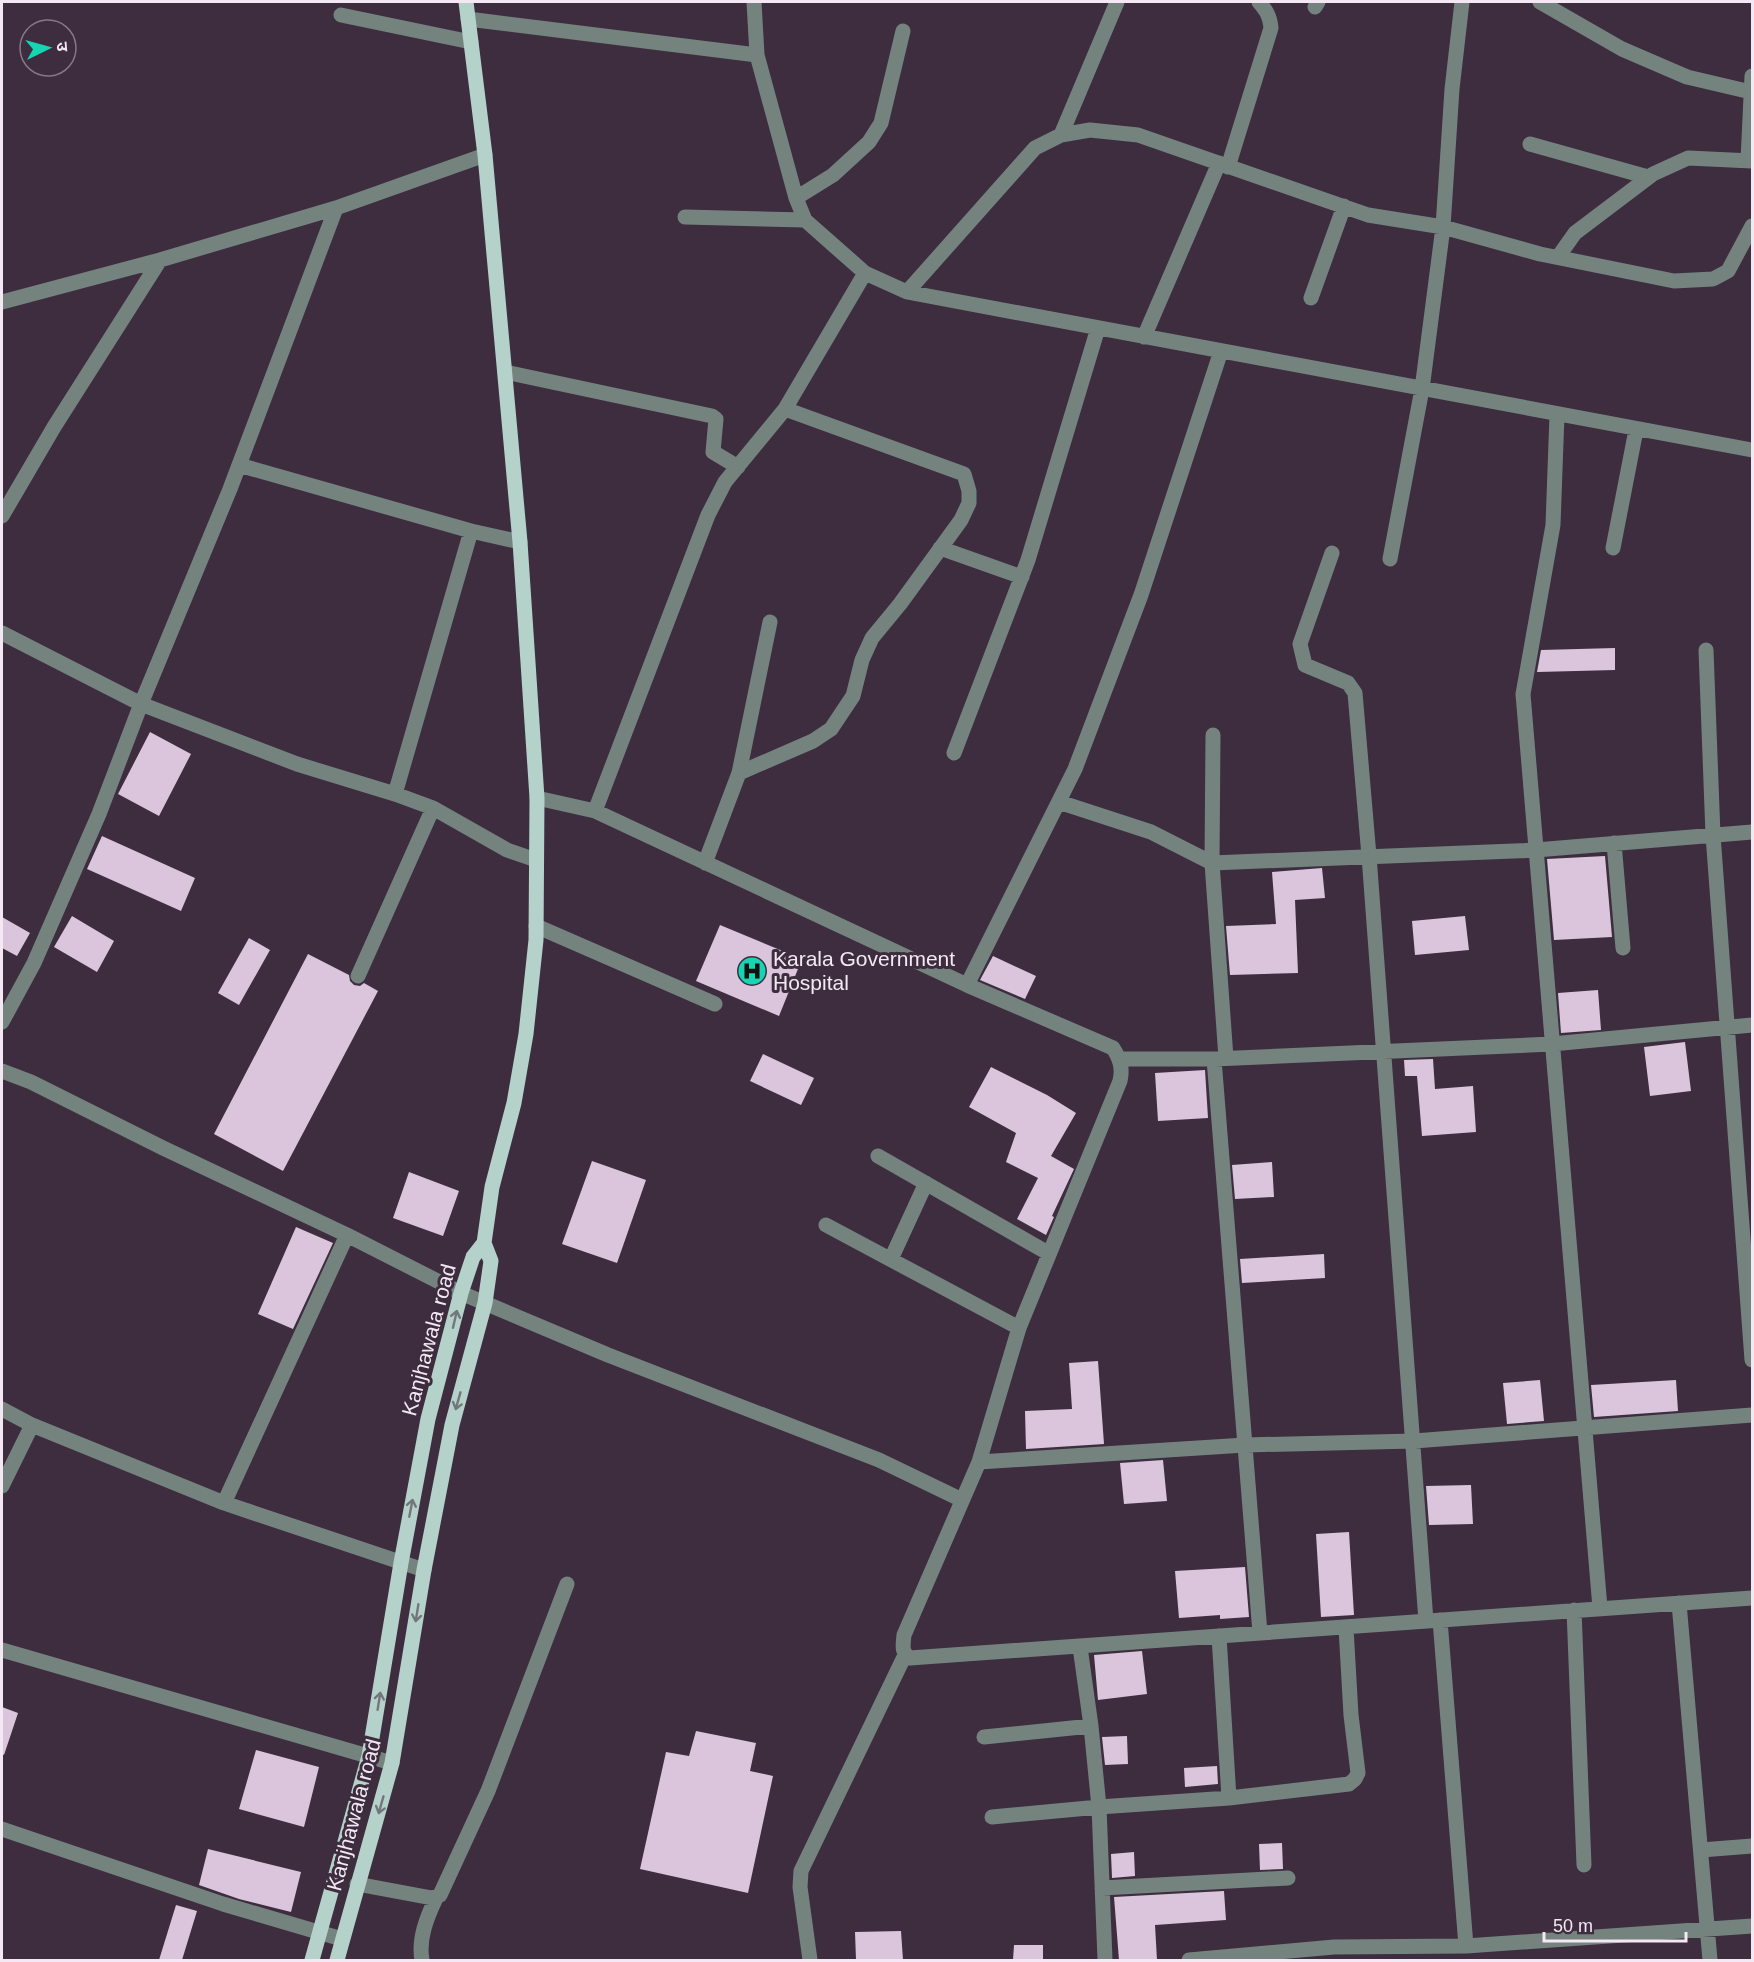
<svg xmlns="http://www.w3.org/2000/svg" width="1754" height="1962" font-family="Helvetica,'Noto Sans Devanagari',sans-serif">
<rect width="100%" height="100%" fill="#3d2d3f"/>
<path fill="#dbc5dd" d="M1615 648V670L1537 672 1541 650Z
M150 732 191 754 159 816 118 794Z
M102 836 195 878 181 911 87 869Z
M1605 856 1612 937 1554 940 1547 859Z
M1322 868 1325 898 1295 900 1298 973 1230 975 1226 926 1276 924 1272 872Z
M72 916 114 941 97 972 54 947Z
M1465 916 1469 950 1415 955 1412 921Z
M2 917 30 933 17 956 2 948Z
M720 925 802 959 779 1016 696 981Z
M249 938 270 950 239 1005 218 993Z
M308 954 349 975 350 981 354 985 360 986 364 983 378 991 283 1171 214 1134Z
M993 956 1036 976 1025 999 980 980Z
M1598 990 1601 1030 1561 1033 1558 993Z
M1685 1042 1691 1091 1650 1096 1644 1047Z
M763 1054 814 1078 801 1105 750 1081Z
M1433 1059 1435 1089 1473 1086 1476 1132 1422 1136 1417 1076H1405L1404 1060Z
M991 1067 1047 1095 1076 1113 1051 1156 1074 1169 1052 1216 1054 1217 1046 1235 1017 1219 1038 1178 1006 1162 1016 1133 969 1107Z
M1205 1070 1208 1118 1158 1121 1155 1073Z
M592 1161 646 1180 617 1263 562 1244Z
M1272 1162 1274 1197 1235 1199 1232 1165Z
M409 1172 459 1191 443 1236 393 1218Z
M296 1227 333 1243 293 1329 258 1314Z
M1324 1254 1325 1278 1242 1283 1240 1259Z
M1098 1361 1104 1444 1026 1449 1025 1411 1072 1409 1069 1363Z
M1540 1380 1544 1421 1507 1424 1503 1383Z
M1676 1380 1678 1411 1594 1417 1591 1385Z
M1163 1460 1167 1501 1124 1504 1120 1463Z
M1471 1485 1473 1524 1429 1525 1426 1486Z
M1349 1532 1354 1615 1321 1617 1316 1534Z
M1245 1567 1249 1617 1220 1619V1615L1179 1618 1175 1571Z
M1142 1651 1147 1694 1098 1700 1094 1655Z
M2 1707 18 1713 4 1755 2 1754Z
M696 1731 756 1743 750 1771 773 1776 748 1893 640 1869 666 1752 689 1756Z
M1127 1736 1128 1764 1105 1765 1102 1737Z
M256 1750 319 1767 304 1827 239 1809Z
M1217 1766 1218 1784 1185 1787 1184 1768Z
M1282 1843 1283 1869 1260 1870 1259 1844Z
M208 1849 301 1872 291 1912 239 1899 199 1885Z
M1134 1852 1135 1876 1112 1878 1111 1854Z
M1224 1891 1226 1920 1155 1925 1157 1960H1119L1114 1897Z
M176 1905 197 1911 182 1960H159Z
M901 1931 903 1960H856L855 1932Z
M1014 1945H1043V1960H1013Z"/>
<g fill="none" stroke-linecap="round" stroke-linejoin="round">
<path stroke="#75837f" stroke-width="15" d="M754 2 757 55 796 198 805 220 865 273 907 292 1752 450
M1540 2 1622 49 1687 77 1751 92
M1315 7 1318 2
M341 15 471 42
M468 19 757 55
M1061 135 1117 2
M1530 144 1648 177
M1748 160 1752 76
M1228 167 1271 28C1270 16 1266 10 1259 2
M796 198 833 175 869 142 881 123 903 31
M685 217 805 220
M1558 257 1575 233 1653 174 1688 158 1752 161
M907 292 1035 148 1061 135 1090 130 1138 135 1368 215 1443 227 1540 254 1674 281 1713 279 1728 271 1752 226
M1311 298 1344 206
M2 302 160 260 336 208 485 155
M1144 337 1219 163
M505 372 712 416 716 419 713 452 738 467
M1557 415 1553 525 1523 694 1600 1608
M239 465 471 531 520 542
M2 516 54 427 160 260
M940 548 1022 577
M1613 548 1636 430
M1332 553 1300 644 1305 665 1348 683 1355 693 1369 856 1426 1621
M1390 559 1422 389 1443 227 1452 89 1462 2
M2 633 141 704 297 764 395 794 471 531
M1706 650 1713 835 1752 1360
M1213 735 1212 863 1226 1058
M954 753 1028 560 1098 328
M739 773 813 741 831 729 853 696 862 660 872 638 900 604 961 520 969 503V491L964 474 785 409
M537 798 595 811 967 985 1113 1048C1120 1059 1123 1068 1120 1081L1019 1328 979 1462 904 1635C903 1645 901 1653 910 1658L1752 1598
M1059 802 1151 832 1212 863 1536 850 1752 832
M433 808 507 850 536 860
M595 811 708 515 725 482 785 409 865 273
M1614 843 1623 948
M705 863 739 773 770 622
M536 926 715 1004
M358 976 433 808 395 794
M967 985 1075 769 1141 595 1221 351
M2 1022 34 963 99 814 141 704 230 489 336 208
M1120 1059H1214L1552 1044 1752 1025
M1214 1059 1260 1633
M2 1071 31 1082 163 1148 347 1235 461 1293 608 1355 879 1460 962 1500
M878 1156 1048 1253
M826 1225 1019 1328
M891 1259 926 1183
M2 1409 32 1425 224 1503 424 1570
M979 1462 1245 1445 1414 1441 1752 1415
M2 1486 32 1425
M224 1503 347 1235
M1679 1603 1710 1960
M1574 1610 1584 1865
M1440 1620 1466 1946
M1219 1636 1229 1798
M1080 1647 1091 1726 1099 1807 1105 1960
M2 1650 392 1763
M984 1737 1091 1726
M992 1817 1099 1807 1229 1798 1349 1784 1355 1779 1358 1773 1351 1715 1346 1628
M2 1829 223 1904 342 1939
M1701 1850 1752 1846
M357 1884 432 1898 440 1895 488 1791 567 1584
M1102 1888 1288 1878
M422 1960C418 1939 427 1917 436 1898
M810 1960 800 1887 801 1871 905 1655
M1189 1960 1334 1947 1466 1946 1752 1926"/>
<path stroke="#b4d2c9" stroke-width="15" d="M312 1960 369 1756 401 1563 428 1419 461 1293 473 1257 484 1243
M337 1960 392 1763 424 1570 452 1425 485 1303 491 1261 484 1243 492 1187 514 1103 526 1034 536 940 537 798 520 542 485 155 466 2"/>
</g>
<defs><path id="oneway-shaft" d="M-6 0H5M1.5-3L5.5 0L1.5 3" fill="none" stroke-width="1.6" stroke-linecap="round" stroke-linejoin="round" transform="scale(1.5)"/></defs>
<g stroke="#73777d">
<use href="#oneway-shaft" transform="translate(455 1319) rotate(-77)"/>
<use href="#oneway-shaft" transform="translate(458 1401) rotate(106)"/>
<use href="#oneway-shaft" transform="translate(411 1508) rotate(-79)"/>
<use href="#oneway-shaft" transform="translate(417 1613) rotate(99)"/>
<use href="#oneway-shaft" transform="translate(379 1701) rotate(-81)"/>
<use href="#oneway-shaft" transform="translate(381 1805) rotate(106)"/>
</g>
<defs>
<g id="hospital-disc" transform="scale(1.5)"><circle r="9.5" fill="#16d5b3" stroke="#3d2d3f"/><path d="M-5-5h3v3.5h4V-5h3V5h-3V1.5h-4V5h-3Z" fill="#111"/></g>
</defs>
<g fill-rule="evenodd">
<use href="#hospital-disc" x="752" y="971"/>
</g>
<g text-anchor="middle" stroke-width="6" stroke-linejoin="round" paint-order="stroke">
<g font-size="21" fill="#f3e8f4" stroke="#3d2d3f" text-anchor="start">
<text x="773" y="966">Karala Government<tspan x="773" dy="24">Hospital</tspan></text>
</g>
<g font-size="21" fill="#f3e8f4" stroke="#3d2d3f">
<text transform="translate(429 1340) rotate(-75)" y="7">Kanjhawala road</text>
<text transform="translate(354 1815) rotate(-75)" y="7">Kanjhawala road</text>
</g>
</g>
<rect width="1754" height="1962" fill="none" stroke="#f3e8f4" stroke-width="6"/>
<g transform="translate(48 48) rotate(85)"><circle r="28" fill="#3d2d3f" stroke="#867887" stroke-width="1.5"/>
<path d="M0-4.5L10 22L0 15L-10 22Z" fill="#16d5b3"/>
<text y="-9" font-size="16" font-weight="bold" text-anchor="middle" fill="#f3e8f4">उ</text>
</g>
<path d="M1544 1932v9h142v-9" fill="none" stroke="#f3e8f4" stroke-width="3"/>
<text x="1553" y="1932" font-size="18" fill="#f3e8f4" stroke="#3d2d3f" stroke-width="4.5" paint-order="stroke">50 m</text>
</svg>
